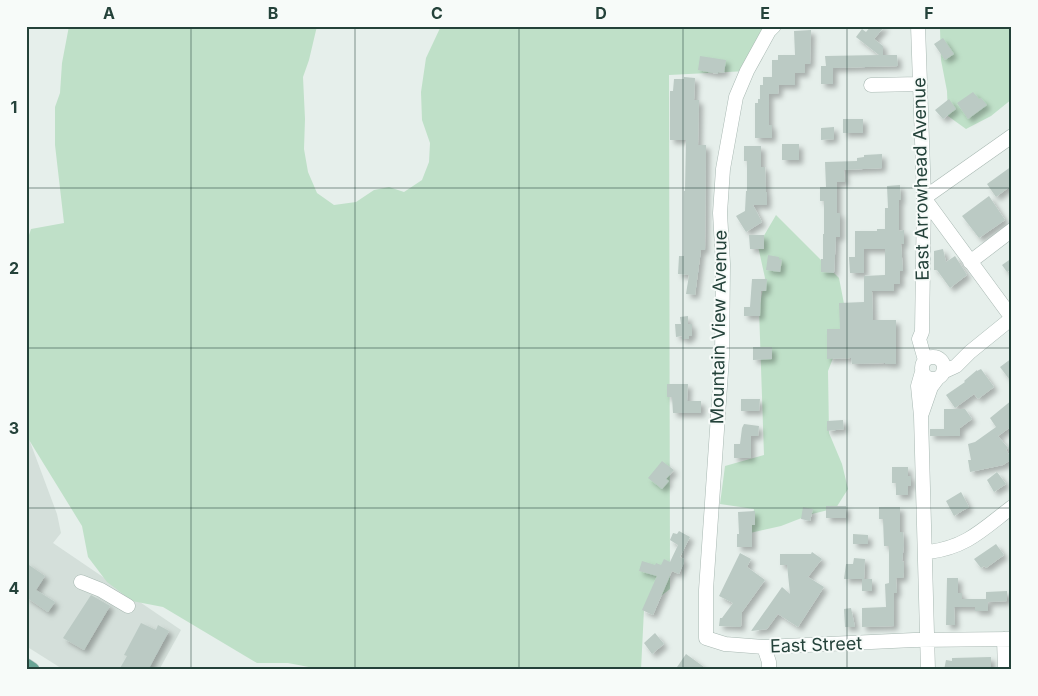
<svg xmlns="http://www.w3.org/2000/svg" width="1038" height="696" font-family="Inter,sans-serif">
<defs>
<filter id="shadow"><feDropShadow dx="4" dy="4" stdDeviation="2.5" flood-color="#0004"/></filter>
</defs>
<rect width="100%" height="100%" fill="#e6efeb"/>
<path fill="#d4dfda" d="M26 431 57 514 61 533 53 543 181 630 159 670H64L26 646Z"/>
<path fill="#bfe0c8" d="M69 26H317L309 60 303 77 305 119 304 149 308 172 317 193 334 205 356 202 374 190 389 187 404 192 422 180 429 162 430 143 422 120 421 92 426 58 441 26H782L747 71 669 75 670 589 644 609 641 670 319 669 288 663H257L163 607 132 601 107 582 88 557 82 526 26 435V244L31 229 64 223 55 145V107L60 93 62 63Z
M939 26H1012V99L991 116 966 129 948 116 947 91 941 60 940 29Z
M776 215 839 278 845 309 840 340 828 371 829 433 842 464 848 489 836 508 812 514 781 526 750 533 754 509 720 504 725 466 764 455 759 309 765 278 758 246Z"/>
<path fill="#bbcac4" filter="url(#shadow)" d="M871 26H885L874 39 883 46V55H897L898 66 833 68V84H821V66H826L825 56 879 55 856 37 862 29 866 32Z
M811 30 810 64H805V73H795V85H779L778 94H769V125H772V138H755V103H758V99H760V85H763V77H772V60H778V55H795L794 31Z
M943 38 954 54 945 60 934 44Z
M700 56 726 60 724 73 718 72V74L698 70Z
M684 77 695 78 694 100H699L698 145H706L705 250H701L695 295 686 294 689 275 678 274 679 256H684V191H685L686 140H670V91H673L674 79H684Z
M973 92 979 99 981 98 987 105 968 119 957 103Z
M949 99 956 109 943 119 935 110Z
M843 119H863V133H843Z
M834 127V139L821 140V128Z
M782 144H799V160H782Z
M744 146H761V167H765L766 192H767V205H753L762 222 746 232 736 216 745 211 746 191H747V161H744Z
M882 154V168L844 170 845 182H837V213H840V237H836L834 273 821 272V259H823V234H824V201H820V187H826L825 162 857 161V158L864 157V155Z
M1012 166V185L996 197 987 184Z
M900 185 901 200H899V231L904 230V244H901L903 271H900V284H894V291H872L873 320H896V364H885V363L852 364 851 358 827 359V329H840L839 303 864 302V276L885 275V249H864V273H850L849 257H855V231H877V229H885V208H888L887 186Z
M989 196 1005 220 979 238 962 216Z
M749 235H764V249H750Z
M943 249 946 262 955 256 967 275 950 288 937 270H934V251Z
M768 255 779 257V259L782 260 780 272 766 270Z
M1012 258V269L1007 272 1002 265Z
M752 279H767L766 291H761L760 316H744V307H750Z
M688 316V324H692V336H689V339H682V336L676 337 675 324H681L680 317Z
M753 347H772V359L753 360Z
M1012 358V383L1000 367Z
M981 369 994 387 978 399 974 394 955 408 946 395 965 382 964 381 977 370V371Z
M667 384H688L687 401H701V413H673L672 397H667Z
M741 399H760L759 411H741Z
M1012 400V426L998 436 1008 448 1006 450 1012 459 1003 465 970 472 968 460H971L968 444 975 442 996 427 990 418Z
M944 409H965L972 419 960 428V436H930V429H944Z
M843 420 844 429 827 431V421Z
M744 424 759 426 758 436H751V458H734V444H740L742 428Z
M662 461 674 470 666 479 669 481 662 489 648 478Z
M892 467H908V476H911V486H908V495H896V483H892Z
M997 472 1006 484 994 492 987 480Z
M961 492 969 507 954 516 946 501Z
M826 506H846V518H826Z
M803 507 813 509 810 521 801 519Z
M879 507H900V532H903L904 545 902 561 904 562V572L903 578H896L897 593H894V626L862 627V608L886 607 885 584 889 583V546H884L883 519H879Z
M755 511V525H752V547H737V534H739L738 512Z
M679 531 690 537 680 557 684 559V562L679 574 672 571 653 615 642 610 657 576 639 571 642 561 655 565 656 563 661 565 664 559 670 562 678 545 670 540 673 533 677 534Z
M853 534 868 535V544H853Z
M996 544 1004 555 986 568 984 566 981 568 974 559Z
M812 552 822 559 808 577 824 587 798 627 778 614 767 629 751 631 782 587 790 594 787 565H780V554H811Z
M740 553 751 559 747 567 765 580 742 612 741 627 719 626 720 618H722L733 603 719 596Z
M854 558 865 559 864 579H844L846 564H853Z
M26 563 45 576 36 590 55 602 48 612 26 597Z
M947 578H958V593H962V599H986V592L1007 591V601L988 602V611H975V607H954L955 625H946Z
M862 579H872V591H862Z
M91 595 110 606 84 650 63 638Z
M851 608 855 627H845L844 609Z
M141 623 156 630 158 625 169 631 148 670H119L127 656 124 655Z
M655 633 664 644 652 654 644 643Z
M686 654 693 659 708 670H675Z
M991 657V670H944L946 660 952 661V658Z"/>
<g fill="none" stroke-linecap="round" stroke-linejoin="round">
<g stroke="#a8b8b2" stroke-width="15">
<path id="minor" d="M774 26 769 31 747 71 736 97 723 169 720 213 723 264 722 357 706 590V638L725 644 764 647 914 640 1012 639
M918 26 924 198 922 332 919 339 925 360
M871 85 920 84
M924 198 1012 318
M924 198 1012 136
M970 262 1012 230
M922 368a11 11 0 1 1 22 0a11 11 0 1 1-22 0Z
M922 372 918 386 921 416 928 670
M943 372 956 366 970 352 1012 318
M922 413 931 387 937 379
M929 552C967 547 983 529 1012 507
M81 582 101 590 128 606
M1004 639 1005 670
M764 647 769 662V670"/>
</g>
<g stroke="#c2cac8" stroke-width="16">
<path id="major" d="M26 666 32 670"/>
</g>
<use href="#minor" stroke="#fff" stroke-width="14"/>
<use href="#major" stroke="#6aa596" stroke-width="15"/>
</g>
<path fill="none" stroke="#24423a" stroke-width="1" stroke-opacity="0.55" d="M191 26V670M355 26V670M519 26V670M683 26V670M847 26V670M26 188H1012M26 348H1012M26 508H1012"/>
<g text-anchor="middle" stroke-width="4" stroke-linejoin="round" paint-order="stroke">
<g font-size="18" fill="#24423a" stroke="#f7fbf9">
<text transform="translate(921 179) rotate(-91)" y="6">East Arrowhead Avenue</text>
<text transform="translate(719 327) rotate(-89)" y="6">Mountain View Avenue</text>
<text transform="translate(816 645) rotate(-2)" y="6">East Street</text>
</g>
</g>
<rect width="1038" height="696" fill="none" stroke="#f7fbf9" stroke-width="55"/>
<rect x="28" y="28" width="982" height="640" fill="none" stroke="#24423a" stroke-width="2"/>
<g font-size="16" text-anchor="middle" font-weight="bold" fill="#24423a">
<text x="109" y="19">A</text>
<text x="273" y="19">B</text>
<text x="437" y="19">C</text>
<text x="601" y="19">D</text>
<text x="765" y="19">E</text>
<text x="929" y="19">F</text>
<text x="14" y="113">1</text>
<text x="14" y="274">2</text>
<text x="14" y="434">3</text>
<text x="14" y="594">4</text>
</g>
</svg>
